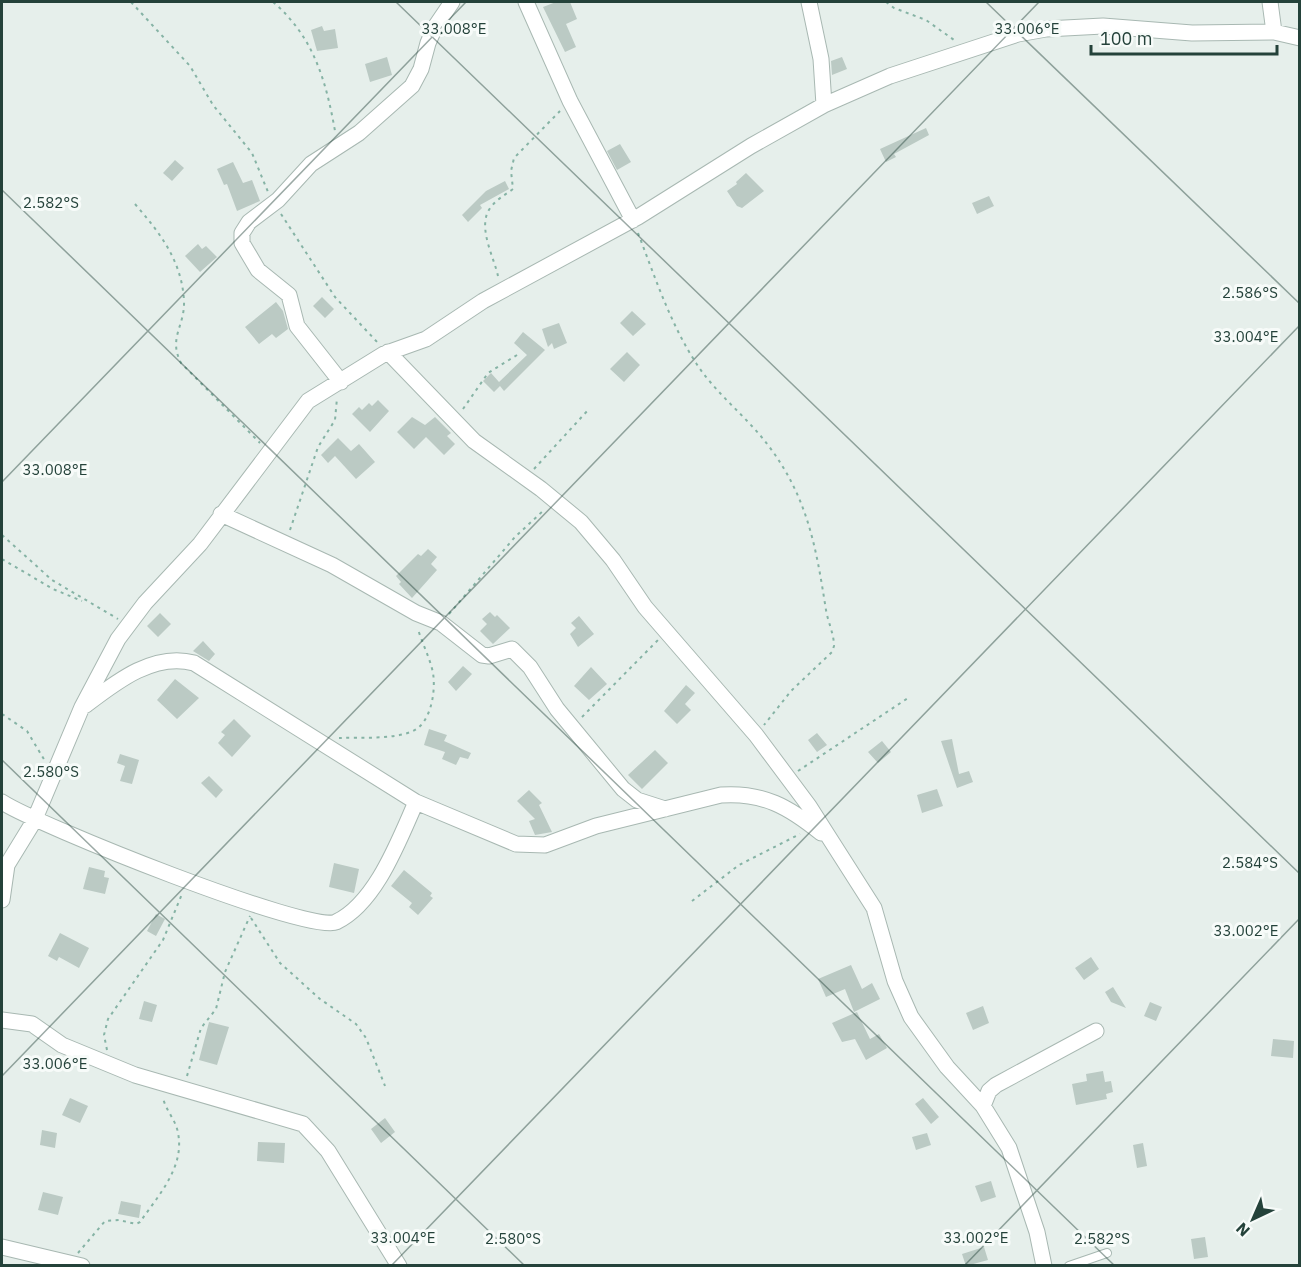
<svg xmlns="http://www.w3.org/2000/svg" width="1301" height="1267" font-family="'IBM Plex Sans',sans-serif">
<rect width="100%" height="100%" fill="#e6efeb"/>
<path fill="#bbcac4" d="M556 2H570L577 19 566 24 576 47 565 52 543 7Z
M322 26 324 31 335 29 338 48 317 51 311 30Z
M387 57 392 75 370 82 365 64Z
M842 57 847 69 832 75 831 61Z
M926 128 929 135 894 154 896 157 886 162 880 149Z
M620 144 631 162 617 170 607 151Z
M175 160 184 168 172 181 163 173Z
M233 162 243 183 252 180 260 201 237 211 227 184 224 185 217 169Z
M746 173 764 191 742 208 737 206 727 191 737 184 736 182Z
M505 181 509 189 480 205 482 208 468 222 462 215 486 191Z
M989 196 994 206 977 214 972 203Z
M198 244 202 249 206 246 217 257 200 272 185 256Z
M322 297 334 309 325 318 313 306Z
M276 302 283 311 288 329 276 338 272 334 259 344 245 327Z
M632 311 646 324 633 336 620 323Z
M559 323 567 343 554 349 552 343 548 347 542 329Z
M523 332 545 350 504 391 500 386 494 392 483 381 491 373 499 382 527 355 514 343Z
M627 352 640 365 624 382 610 369Z
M378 400 389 411 370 432 352 414 359 407 362 410 369 403 372 406Z
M412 417 425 425 435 417 451 433 447 436 455 444 444 455 426 437 414 449 397 432Z
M338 438 351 451 359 444 375 462 356 479 335 456 328 463 321 455Z
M428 549 437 557 431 564 437 570 412 598 399 584 401 582 396 576 418 554 421 556Z
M490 612 495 617 497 615 510 628 493 644 480 631 487 624 482 619Z
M160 613 171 624 158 637 147 626Z
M579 616 594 634 578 647 570 634 576 628 571 623Z
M203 641 215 654 209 661 193 651Z
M463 666 472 674 456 691 448 682Z
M591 667 607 684 589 700 574 686Z
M175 679 199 698 177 719 157 700Z
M686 685 695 693 685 704 691 710 677 724 664 711Z
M234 719 251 736 232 757 218 743 225 735 221 732Z
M429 729 447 735 444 741 471 753 468 759 460 757 456 765 442 759 445 752 424 745Z
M817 733 827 745 817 752 808 740Z
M952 739 959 774 969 771 973 782 957 788 941 741Z
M882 741 891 752 878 763 868 752Z
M655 750 668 763 642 789 628 775Z
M120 754 139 760 132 784 120 781 125 766 117 763Z
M209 776 223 790 216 798 201 783Z
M937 789 943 806 922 813 917 795Z
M529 790 542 803 539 805 552 832 535 835 529 821 535 819 517 801Z
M334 863 359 869 354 893 329 887Z
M89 867 105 871 104 877 109 878 105 894 83 889Z
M404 870 432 893 430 896 433 898 418 915 409 907 412 903 391 886Z
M156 914 165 919 156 936 147 931Z
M60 933 89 948 79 968 59 957 57 961 48 956Z
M1091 957 1099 969 1084 980 1075 968Z
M851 965 862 989 872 983 880 999 854 1012 845 989 826 997 818 979Z
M1113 987 1126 1008 1111 1002 1105 992Z
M144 1001 157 1005 152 1022 139 1019Z
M1150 1002 1162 1007 1156 1021 1144 1016Z
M983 1006 989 1023 973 1030 966 1013Z
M857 1012 870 1039 879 1034 887 1048 866 1060 855 1039 842 1042 832 1023Z
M209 1022 229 1027 217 1065 199 1060Z
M1273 1039 1294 1041 1293 1058 1271 1056Z
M1103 1071 1105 1082 1111 1081 1113 1092 1106 1094 1107 1099 1076 1105 1072 1084 1087 1081 1086 1074Z
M70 1098 88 1106 80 1123 62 1115Z
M923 1098 939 1117 931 1124 915 1104Z
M385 1118 395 1132 381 1143 371 1129Z
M42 1130 57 1133 55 1148 40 1145Z
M927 1133 931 1145 916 1150 912 1137Z
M258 1142 285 1143 284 1163 257 1161Z
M1143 1143 1147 1166 1137 1168 1133 1145Z
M991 1181 996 1197 981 1202 975 1186Z
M43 1192 63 1197 58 1215 38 1210Z
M121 1201 141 1205 139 1218 118 1214Z
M1205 1237 1208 1257 1194 1259 1191 1239Z
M984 1247 988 1260 966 1266 962 1254Z"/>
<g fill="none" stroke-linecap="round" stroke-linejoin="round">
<g stroke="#a8b8b2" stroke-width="10">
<path id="lane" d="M1069 1266 1107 1253"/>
</g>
<g stroke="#a8b8b2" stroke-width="17">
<path id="street" d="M526 2 570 101 633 220
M809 2 821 59 824 105
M1270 2 1274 32
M388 352 474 441 541 489 581 522 613 560 645 607 756 735 809 806 874 908 895 981 911 1017 947 1067 983 1106 1009 1148 1037 1232 1044 1266
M341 382 297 326 289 295 258 270 242 243V233L249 222 278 200 311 164 359 133 412 86 421 69 428 43 435 27 452 2
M221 514 332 565 416 613 441 623 482 655 489 656 512 649 530 667 557 709 623 789 637 800 665 809
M86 705C116 682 154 652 194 663L416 802 516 844 545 845 596 826 721 795C763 792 789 807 821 833
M2 802C37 825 309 934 336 922 376 903 399 840 416 802
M2 900 7 865 34 821 82 707 118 639 145 603 200 544 308 401 384 354 426 339 483 301 638 217 751 146 824 105 890 76 1018 34 1046 29 1103 26 1192 33 1274 32 1300 38
M2 1020 32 1024 62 1045 135 1075 303 1124 328 1151 399 1266
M983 1106 989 1091 996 1085 1096 1031
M2 1247 82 1266"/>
</g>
<path stroke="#86b3a5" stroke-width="2" stroke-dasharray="3 4.5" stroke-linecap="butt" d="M131 2 190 66 213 105 252 153 268 192
M273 2C313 36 326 80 335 131
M886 2 894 8 926 20 954 40
M135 204C160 233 182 261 184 301 185 326 168 338 181 363L260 443
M281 214 335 297 378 343
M638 233C655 277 670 323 696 363 716 394 746 416 768 445 808 498 816 547 826 610 828 622 834 634 834 646L832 652 791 691 764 725
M498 276C494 257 476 225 491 207 497 199 505 195 513 189L511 171 514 158 560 111
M463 409 488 373 517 355
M534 469 589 409
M290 530 318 447 335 420 337 398
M2 535 52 580 118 619
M2 559 53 589 82 601
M449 614 515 537 544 510
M2 714 27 731 45 761
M582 717 658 640
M339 738C361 737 392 740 413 731 431 723 436 691 433 673 430 658 422 643 418 629
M798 771 908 698
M692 901 739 865 800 834
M251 918 280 963 320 999 356 1024 366 1038 385 1086
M107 1050 104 1035 108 1019 163 940 182 894
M187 1076 201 1028 216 1009 225 972 250 916
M78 1253 105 1221 119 1220 136 1224 140 1222C158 1196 185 1167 178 1133 176 1120 166 1111 163 1098"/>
<use href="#lane" stroke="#fff" stroke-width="8"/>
<use href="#street" stroke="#fff" stroke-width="15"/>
</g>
<path fill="none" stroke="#24423a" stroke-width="1.5" stroke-opacity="0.45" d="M396 2 1300 874M986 2 1300 304M2 190 1115 1266M2 482 466 2M2 760 525 1266M2 1076 1039 2M391 1266 1300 325M964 1266 1300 918"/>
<g font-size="15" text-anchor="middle" fill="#24423a" stroke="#f7fbf9" stroke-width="6" stroke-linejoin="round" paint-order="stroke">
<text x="454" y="34">33.008°E</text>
<text x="1027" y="34">33.006°E</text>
<text x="51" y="208">2.582°S</text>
<text x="1250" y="298">2.586°S</text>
<text x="1246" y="342">33.004°E</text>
<text x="55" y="475">33.008°E</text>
<text x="51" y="777">2.580°S</text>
<text x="1250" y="868">2.584°S</text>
<text x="1246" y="936">33.002°E</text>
<text x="55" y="1069">33.006°E</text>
<text x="403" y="1243">33.004°E</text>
<text x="976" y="1243">33.002°E</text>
<text x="513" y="1244">2.580°S</text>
<text x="1102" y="1244">2.582°S</text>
</g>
<rect width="1301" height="1267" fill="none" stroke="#24423a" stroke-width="6"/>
<g transform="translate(1253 1219) rotate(224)" stroke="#f7fbf9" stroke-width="4.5" paint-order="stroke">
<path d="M0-4.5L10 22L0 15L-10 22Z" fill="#24423a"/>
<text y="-9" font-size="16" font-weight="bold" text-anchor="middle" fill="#24423a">N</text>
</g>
<path d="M1091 45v9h186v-9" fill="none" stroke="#24423a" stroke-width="3"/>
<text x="1100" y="45" font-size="18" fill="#24423a" stroke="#f7fbf9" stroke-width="4.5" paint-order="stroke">100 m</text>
</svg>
